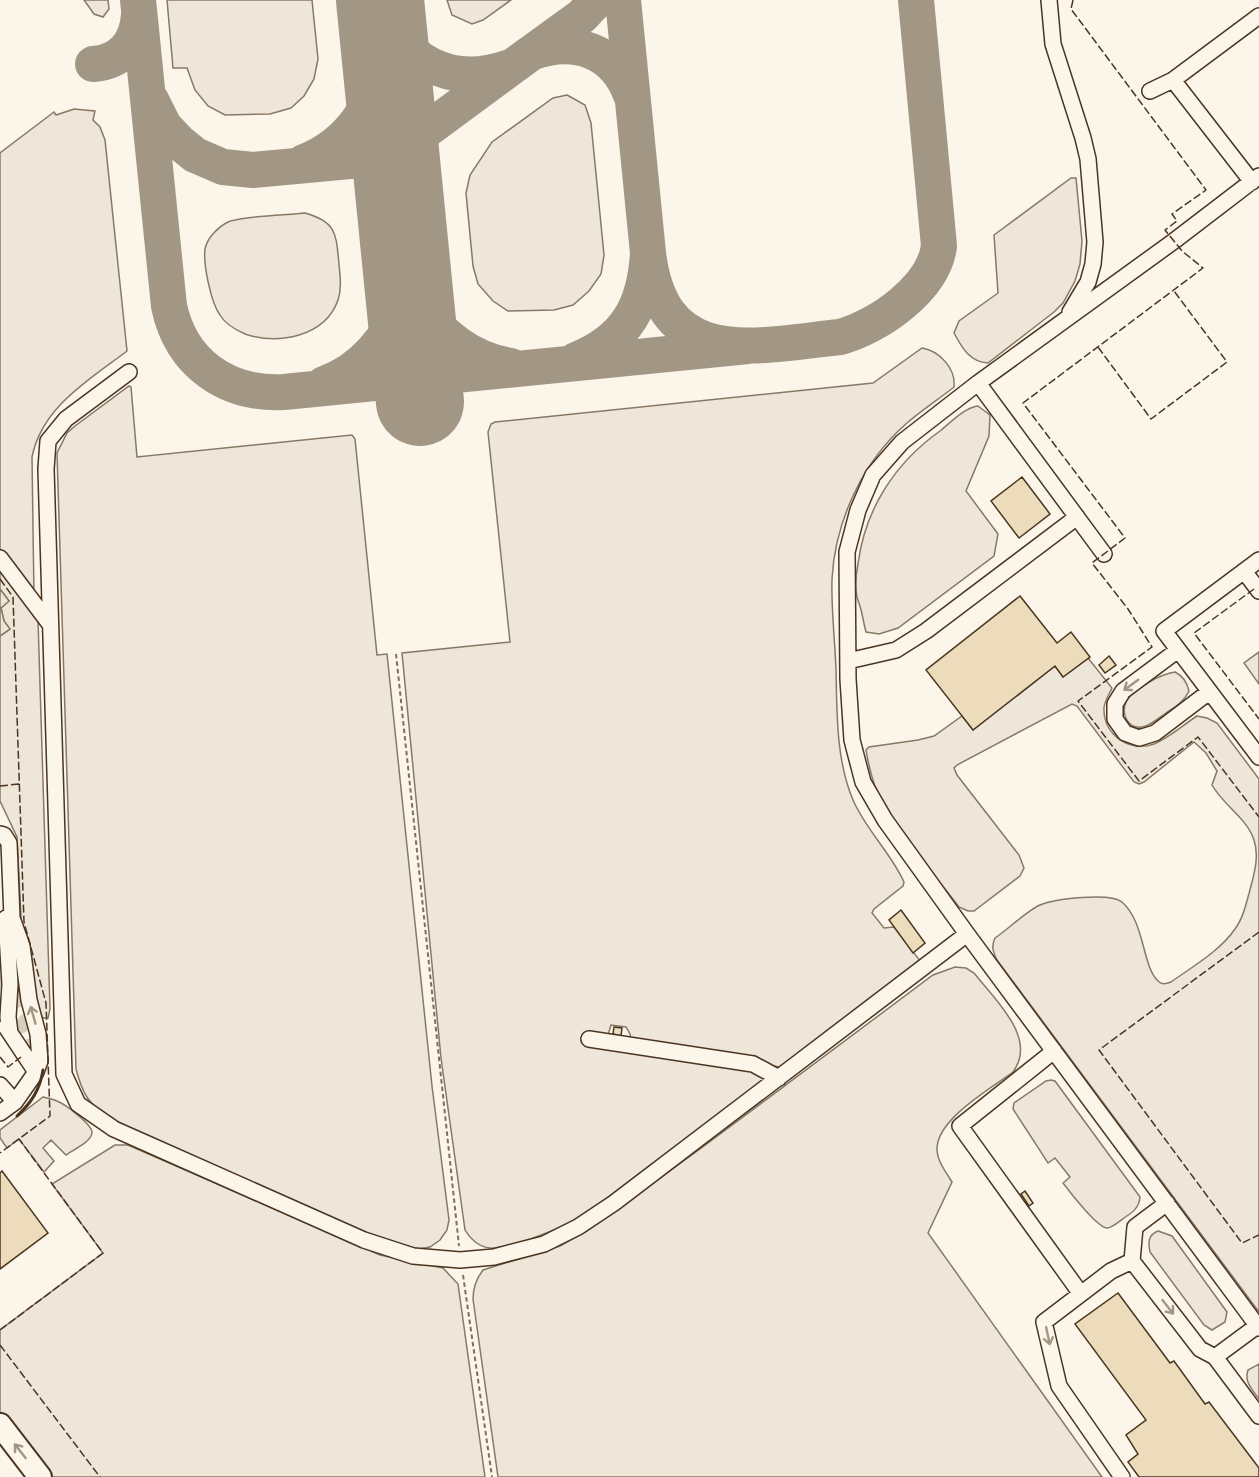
<svg xmlns="http://www.w3.org/2000/svg" width="1259" height="1477" font-family="Inter,sans-serif">
<rect width="100%" height="100%" fill="#fbf6e9"/>
<path fill="#ede6d9" stroke="#887966" stroke-width="1.5" d="M84 0H108L109 9 103 17 94 14Z
M167 0H312L318 59 314 79 304 96 291 108 270 114 225 115 208 106 195 90 187 68H173Z
M447 0H511L483 20 472 24 452 15Z
M567 95 585 105 591 123 604 255 601 274 589 291 573 305 554 310 508 311 493 301 478 284 473 266 466 193 470 175 492 142 553 98Z
M74 109 95 111 93 120 100 127 105 140 127 351C89 380 42 407 32 457L34 597 0 553V153L54 112 56 115Z
M1071 178H1076L1082 241 1080 264 1075 281 1063 303 1054 312 988 363C970 362 962 348 954 333L959 321 998 293 994 235Z
M305 213C337 222 336 234 339 264 340 276 342 288 338 300 325 337 278 345 245 334 236 330 225 324 220 315 211 303 203 264 205 249 207 238 218 227 228 222 239 216 289 215 305 213Z
M922 348C940 351 956 369 954 387 939 399 922 410 907 423 863 461 835 521 832 579 831 609 835 640 836 670 837 713 836 760 853 800 866 830 891 853 904 882L903 886 874 909 872 913 884 928 894 927 921 962 785 1066 779 1067 631 1040 630 1034 626 1027 611 1025 608 1035 754 1068 765 1079C722 1112 680 1144 636 1176 616 1191 595 1209 573 1221 556 1230 507 1250 490 1248 479 1247 470 1239 465 1230L441 1058 402 653 510 642 488 432 491 424 495 422 873 383Z
M129 386 131 387 137 457 352 435 355 439 377 655 387 654 432 1086 449 1220 447 1230 440 1240 430 1247 418 1249 404 1245 367 1233 111 1119C89 1104 83 1096 76 1069L57 453 67 433 75 426Z
M978 406 990 415 989 436 966 491 998 534 994 556 898 628 879 634 866 632C864 625 863 617 861 610 860 605 858 601 857 597 855 587 856 574 858 564 865 509 895 463 940 431 951 422 964 408 978 406Z
M0 565 38 620 50 1009 48 1018H43L39 1014 22 937 17 837 0 801V636L10 629 4 621 1 608 9 601 0 589Z
M1088 658 1112 688C1109 695 1103 703 1104 710 1104 735 1130 753 1154 744 1169 738 1183 725 1197 716L1207 718 1217 723 1259 779V1312L997 960C993 952 991 946 995 938 1007 930 1028 910 1040 905 1054 899 1110 892 1122 902 1145 922 1142 966 1158 981 1162 985 1166 984 1171 982 1192 967 1220 951 1235 929 1244 917 1247 900 1251 886 1255 871 1259 855 1254 840 1247 818 1223 805 1212 785L1217 771 1206 753 1194 742 1144 782 1139 784 1134 782 1077 706 1072 704 957 765 954 768 957 775 1019 855 1024 868 1020 876 974 911H968L959 907C934 874 902 838 882 803 874 787 869 768 866 750L869 747 918 740 934 736 962 716 973 730 1055 666 1063 677Z
M1175 672C1183 676 1187 682 1189 691 1184 702 1175 707 1166 713 1160 717 1152 724 1146 726 1129 732 1119 714 1127 700 1135 688 1161 674 1175 672Z
M955 967 966 968 974 973C995 1000 1038 1038 1013 1072 990 1089 937 1119 937 1149 937 1161 946 1172 952 1182L928 1233 1102 1477H498L473 1299C473 1288 476 1279 483 1270L560 1246 588 1230 700 1149 933 975Z
M1051 1080 1055 1081 1140 1197C1139 1208 1133 1212 1124 1218 1120 1221 1113 1227 1108 1228 1099 1230 1069 1191 1063 1183L1070 1177 1055 1158 1048 1163 1013 1109 1014 1103 1046 1081Z
M43 1097C47 1098 53 1099 57 1101 65 1104 93 1125 92 1133 91 1142 73 1150 66 1155L51 1140 43 1148 54 1161 44 1172 19 1139 7 1148 0 1138V1130Z
M115 1145H128L380 1255 443 1268 458 1284 485 1477H51L0 1412V1330L103 1253 52 1184Z
M1158 1231 1172 1236 1227 1312 1225 1322 1212 1330 1204 1325 1150 1252C1148 1242 1148 1235 1158 1231Z
M1259 1364V1399C1252 1389 1244 1382 1248 1370Z"/>
<path fill="#ede7d9" stroke="#887966" stroke-width="1.5" d="M0 589 9 601 1 608 4 621 10 629 0 636Z
M1259 652V684L1244 663Z"/>
<g fill="none" stroke-linecap="round" stroke-linejoin="round">
<path stroke="#a29684" stroke-width="36" d="M138 0 169 306C181 363 226 395 284 392L748 346
M597 0 582 16 531 53C574 37 615 50 631 95
M623 0 648 253
M384 5C400 62 451 87 507 68
M93 64C121 62 137 43 139 15
M151 100 164 126 179 142 195 155 223 167 253 170 350 161 379 155 417 137 531 53
M304 162C348 145 379 103 381 56 381 37 378 19 377 0
M576 360C627 340 645 305 648 253 662 371 754 346 840 337 878 327 934 288 939 246L916 0
M324 384C362 371 392 336 403 298 407 282 405 263 405 247 410 264 414 283 421 300 436 335 473 360 511 366"/>
<path stroke="#a29684" stroke-width="88" d="M380 0 420 402"/>
</g>
<path fill="#ecdcbc" stroke="#4a3520" stroke-width="1.5" d="M1022 477 1050 514 1019 538 991 501Z
M1020 596 1057 643 1071 632 1090 657 1063 677 1055 666 973 730 926 670Z
M1109 656 1116 665 1105 673 1099 665Z
M901 910 925 943 913 953 889 920Z
M614 1027 622 1028 621 1036 613 1034Z
M2 1171 48 1233 0 1269V1173Z
M1025 1191 1033 1203 1029 1206 1021 1194Z
M1118 1293 1170 1363 1174 1361 1205 1404 1209 1402 1259 1468V1477H1139L1128 1462 1138 1454 1126 1435 1146 1420 1075 1324Z"/>
<g fill="none" stroke-linecap="round" stroke-linejoin="round">
<path stroke="#d8cfc1" stroke-width="15" stroke-dasharray="15 8" stroke-linecap="butt" d="M0 975 15 994 32 1025
M20 1018 29 1037 35 1069"/>
<g stroke="#4a3520" stroke-width="18">
<path id="minor" d="M1049 0 1053 44 1083 138 1088 159 1095 242 1093 264 1088 282 1070 312
M1173 80 1252 182
M1150 91 1173 80 1259 16
M1259 176 1174 241 978 383 902 442 873 475 858 510 847 552 848 679 852 740 863 782 885 820 967 934 1259 1328
M129 372 66 419 48 441 46 469 64 1074 78 1104 114 1129 364 1240 413 1256 460 1260 494 1257 544 1244 578 1227 614 1203 967 934
M978 383 1104 554
M0 558 49 623
M1259 560 1164 631 1259 757
M1244 571 1259 591
M1178 650 1123 691 1115 704V719L1125 733 1139 738 1155 733 1209 692
M848 661 896 650 926 631 1077 517
M0 834 4 835 9 843 12 918 22 946 29 1000 38 1034 40 1061 36 1072 15 1102 0 1113
M6 918 10 984 8 1017 10 1033
M6 1027 36 1072
M589 1039 753 1064 779 1078
M1054 1051 960 1126 1081 1294
M0 1085 15 1102
M1167 1203 1135 1227 1132 1261 1200 1349 1215 1357 1257 1326
M1215 1357 1259 1416
M1122 1477 1059 1386 1044 1322 1111 1271 1132 1261"/>
</g>
<g stroke="#4a3520" stroke-width="26">
<path id="highway" d="M0 1425 40 1477"/>
</g>
<path stroke="#7f6f5c" stroke-width="2" stroke-dasharray="4.5 3" stroke-linecap="butt" d="M396 654 459 1246
M463 1275 492 1477"/>
<use href="#minor" stroke="#fbf6e9" stroke-width="15"/>
<use href="#highway" stroke="#fbf6e9" stroke-width="22"/>
<path stroke="#4a3520" stroke-width="1.5" stroke-dasharray="8 3" stroke-linecap="butt" d="M1073 0 1071 9 1206 190 1172 214 1177 221 1165 230 1182 251 1203 268 1023 403 1125 538 1092 563 1128 609 1152 647 1078 701 1139 781 1198 737 1259 817
M1098 347 1151 419 1227 362 1174 291
M0 579 13 597 24 922 46 1003 50 1116 0 1153
M1254 589 1194 633 1259 719
M0 786 19 784
M1259 932 1099 1050 1242 1243 1259 1235
M0 1057 8 1067 21 1057
M0 1330 103 1253 19 1139
M0 1345 100 1477"/>
<path stroke="#4a3520" stroke-width="3" d="M17 1116C31 1103 40 1090 43 1070"/>
</g>
<defs><path id="oneway-shaft" d="M-6 0H5M1.5-3L5.5 0L1.5 3" fill="none" stroke-width="1.6" stroke-linecap="round" stroke-linejoin="round" transform="scale(1.5)"/></defs>
<g stroke="#a29684">
<use href="#oneway-shaft" transform="translate(1131 685) rotate(144)"/>
<use href="#oneway-shaft" transform="translate(33 1015) rotate(-106)"/>
<use href="#oneway-shaft" transform="translate(1168 1307) rotate(52)"/>
<use href="#oneway-shaft" transform="translate(1048 1336) rotate(78)"/>
<use href="#oneway-shaft" transform="translate(20 1451) rotate(-128)"/>
</g>
</svg>
